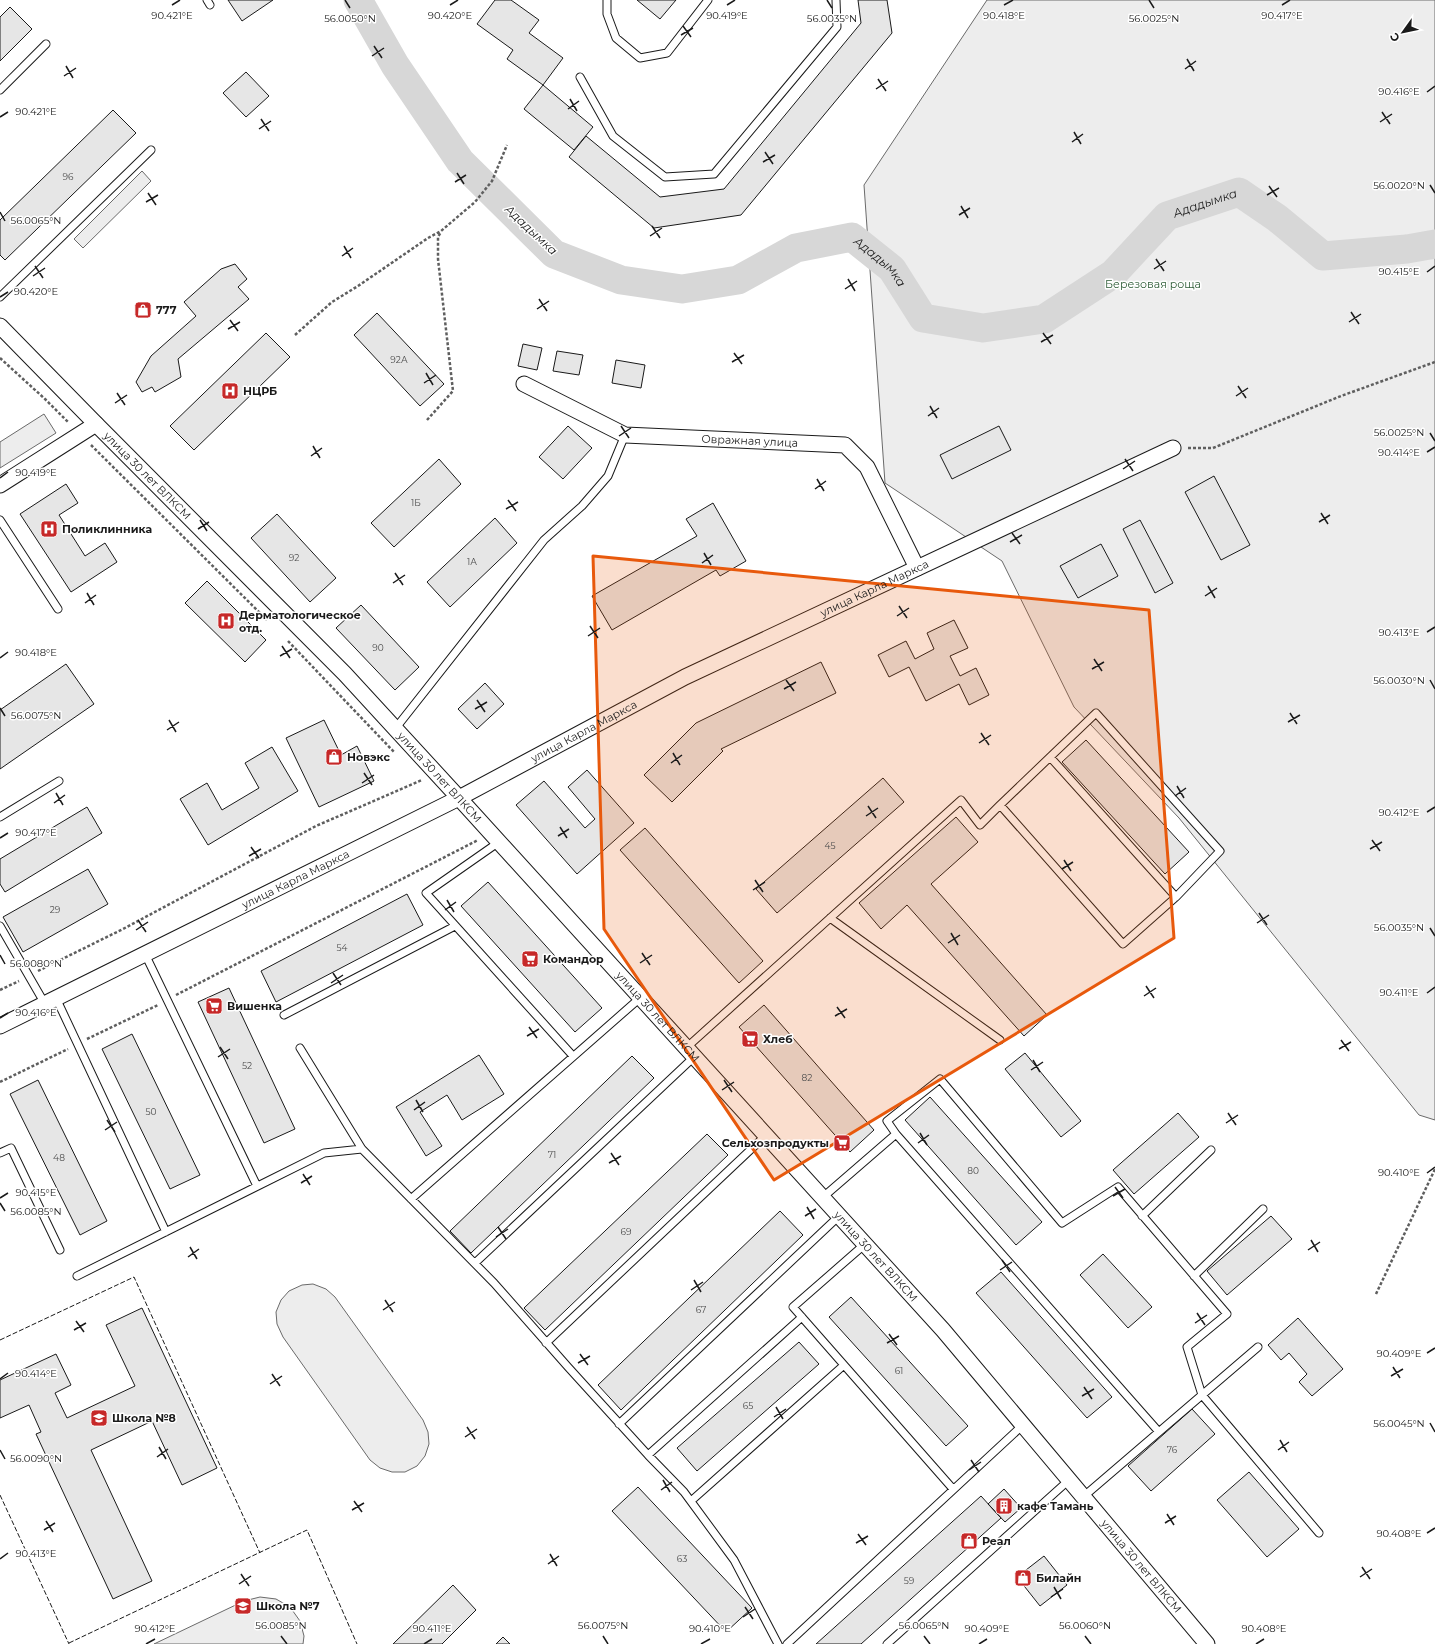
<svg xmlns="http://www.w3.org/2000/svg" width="1435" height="1644" font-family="Montserrat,sans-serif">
<rect width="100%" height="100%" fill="#fff"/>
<path fill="#ededed" stroke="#6a6a6a" d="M987 0H1435V1120L1419 1115 1179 818 1074 707 1002 561 885 483 864 185Z
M142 171 151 181 83 248 74 239Z
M44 414 56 433 0 468V442Z
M313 1284 326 1289 335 1297 423 1420 428 1432 429 1444 425 1456 417 1466 405 1472H392L380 1468 370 1460 283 1337 277 1324 276 1312 281 1300 289 1291 302 1285Z
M260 1597 276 1599 290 1607 300 1621 304 1636 303 1644H154L244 1601Z"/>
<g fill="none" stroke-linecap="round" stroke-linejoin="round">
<path stroke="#d7d7d7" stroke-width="29" id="s1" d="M358 0 395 65 460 161 554 254 621 280 682 289 738 280 796 248 852 237 892 269 923 318 983 328 1044 319 1113 274 1167 216 1239 192 1277 218 1323 256 1407 249 1435 244"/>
</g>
<path fill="#e6e6e6" stroke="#1a1a1a" d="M228 0H273L242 21Z
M495 0H511L539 20 529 33 563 58 543 85 507 59 513 50 477 24Z
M637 0H676L660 19Z
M858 0H887L892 33 741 215 654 228 569 157 586 136 660 197 724 189 861 23Z
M10 7 32 29 0 61V17Z
M246 72 269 96 246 117 223 93Z
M543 85 593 127 574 150 524 109Z
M113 110 136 133 5 260 0 255V220Z
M235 264 247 279 238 287 249 299 178 359 181 377 155 392 152 387 142 392 136 382 151 356 196 316 184 302 221 269Z
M377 313 444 384 420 406 354 335Z
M266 333 290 357 194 450 170 426Z
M523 344 542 348 537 370 518 366Z
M557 351 583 355 579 375 553 371Z
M616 360 645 365 641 388 612 383Z
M568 426 592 448 563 479 539 457Z
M999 426 1011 450 952 479 940 455Z
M439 459 461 484 394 547 371 523Z
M1214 476 1250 545 1221 560 1185 492Z
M66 484 78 503 59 515 85 556 105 543 117 562 71 592 20 514Z
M713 503 746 561 720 576 716 570 612 630 592 596 697 536 686 519Z
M277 514 336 578 310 602 251 538Z
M495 518 517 543 450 607 427 582Z
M1140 520 1173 583 1155 593 1123 529Z
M1101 544 1118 576 1078 598 1060 566Z
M207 581 266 640 245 662 185 603Z
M361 605 419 667 395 690 336 628Z
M954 620 968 648 950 656 960 676 976 668 989 695 969 705 959 684 926 701 909 667 889 677 878 655 906 641 915 659 934 649 927 633Z
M821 662 836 693 721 749 723 751 672 802 644 775 696 723Z
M66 664 94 704 0 769V710Z
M485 683 504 704 477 729 458 709Z
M324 720 341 755 357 746 374 781 319 807 286 738Z
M1086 740 1189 852 1165 874 1062 762Z
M272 747 298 791 208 845 180 799 207 783 222 810 259 788 245 763Z
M587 770 634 823 577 874 516 805 544 781 585 828 595 819 568 787Z
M883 778 904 802 777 913 756 889Z
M87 807 102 833 5 892 0 884V859Z
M956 817 978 842 931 884 1047 1015 1024 1036 907 905 881 929 859 903Z
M645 828 763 961 739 983 620 850Z
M88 869 108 904 23 952 3 917Z
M488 882 602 1008 575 1032 461 906Z
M407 894 423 925 276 1002 261 971Z
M229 988 295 1129 264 1143 198 1002Z
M764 1005 874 1130 850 1152 739 1027Z
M132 1034 200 1175 170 1189 102 1049Z
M1025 1053 1081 1121 1061 1137 1005 1069Z
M479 1055 504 1094 462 1120 447 1095 420 1112 442 1146 426 1156 396 1107Z
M632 1056 654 1078 471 1253 450 1231Z
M38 1080 107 1221 80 1235 10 1094Z
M930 1097 1042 1222 1016 1245 905 1120Z
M1178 1113 1199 1137 1134 1194 1113 1170Z
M707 1134 728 1155 545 1330 524 1308Z
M780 1211 803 1235 621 1410 598 1385Z
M1271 1216 1292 1239 1227 1295 1207 1271Z
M1103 1254 1152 1307 1128 1328 1080 1275Z
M1001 1272 1112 1397 1087 1418 976 1293Z
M851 1297 968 1426 946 1446 829 1317Z
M142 1308 217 1468 182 1485 152 1421 91 1450 152 1581 113 1599 36 1434 41 1432 29 1405 0 1418V1380L56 1354 71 1385 55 1393 67 1418 135 1386 106 1325Z
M1298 1318 1343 1369 1312 1396 1299 1382 1307 1374 1289 1353 1281 1360 1268 1345Z
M799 1342 819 1364 697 1471 677 1448Z
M1192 1409 1215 1434 1151 1491 1128 1466Z
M1249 1472 1299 1529 1267 1557 1217 1500Z
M638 1487 752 1608 726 1632 612 1511Z
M1004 1489 1021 1508 1005 1522 988 1504Z
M981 1496 1001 1518 861 1644H816Z
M1044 1556 1067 1585 1040 1606 1017 1577Z
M453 1585 476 1610 442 1644H393Z
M503 1637 510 1644H496Z"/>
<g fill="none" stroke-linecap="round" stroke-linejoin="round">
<g stroke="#1a1a1a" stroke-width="9">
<path id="service" d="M207 0 210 5
M607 0V14L616 38 640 58 667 53 708 0
M580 77 613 136 665 177 714 174 837 27 836 0
M0 90 46 44
M0 297 151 150
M0 520 58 609
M395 729 544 540 582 506 608 476 625 435
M1050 757 1176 897 1123 944 1000 805 1096 713 1220 851 1176 897
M0 817 59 781
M499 842 426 893 573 1056
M830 918 1000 1040
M0 926 45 1004
M145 954 257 1186
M56 998 166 1232
M284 1015 455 926
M300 1048 362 1149 494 1283 568 1367 648 1455 684 1492 734 1560 778 1644
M686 1048 961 800 980 825 1000 805
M896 1134 1159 1432
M0 1153 11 1148 60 1250
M822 1198 896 1134 887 1121 940 1079 1062 1223 1118 1187 1227 1314 1187 1347 1202 1395 1319 1533
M411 1199 640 998
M1142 1216 1211 1150
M864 1245 793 1307 953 1489
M475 1263 694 1057
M77 1276 324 1153 362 1149
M1194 1276 1263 1209
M546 1343 765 1136
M619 1424 838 1217
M648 1455 802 1317
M1083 1497 1258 1347
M691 1501 844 1365
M787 1644 1023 1425
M887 1644 1069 1480"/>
</g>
<g stroke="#1a1a1a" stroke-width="17">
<g id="minor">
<path id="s2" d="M0 326 96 424 345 674 459 798 943 1330 1207 1644"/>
<path id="s3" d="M524 384 625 435 845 445 867 467 917 568"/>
<path d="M0 485 96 424"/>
<path id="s4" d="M0 1026 459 798 685 677 1173 448"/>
</g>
</g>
<path stroke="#5f5f5f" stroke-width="2.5" stroke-dasharray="3 2" stroke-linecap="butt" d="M295 335 332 302 358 286 428 238 441 231 475 202 492 181 507 145
M0 358 45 399 69 423
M427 420 453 391 438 259V237L441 232
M91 445 267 620
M1188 448H1213L1341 396 1435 362
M288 641 395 753
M38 971 123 929 316 826 422 780
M0 990 19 981
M176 995 478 840
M87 1039 158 1005
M0 1082 68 1049
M1376 1294 1435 1169"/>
<use href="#service" stroke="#fff" stroke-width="7"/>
<use href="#minor" stroke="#fff" stroke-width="15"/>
<path stroke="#1a1a1a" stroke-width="1" stroke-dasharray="5 2" stroke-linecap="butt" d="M0 1340 134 1277 260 1553
M0 1495 69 1644
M69 1643 307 1530 357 1644"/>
</g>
<path fill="#e8590c" fill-opacity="0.2" stroke="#e8590c" stroke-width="3" stroke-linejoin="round" d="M593 556 1149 610 1174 938 774 1180 604 929Z"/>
<path fill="none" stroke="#1a1a1a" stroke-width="1.5" d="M345 0 350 8M827 0 832 8M1149 0 1154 8M172 5 180 0M450 5 458 0M727 5 735 0M1004 5 1013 0M1282 5 1290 0M683 26 691 37M681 35 693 28M374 46 382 58M372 56 384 48M1187 59 1194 71M66 66 73 78M1185 69 1196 61M64 76 76 68M878 79 886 91M876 89 888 81M1427 92 1435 86M570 99 577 111M568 109 579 101M1382 112 1390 124M0 117 8 112M261 119 269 131M1380 122 1392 114M259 129 271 121M1074 132 1081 144M1072 142 1083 134M765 152 773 164M763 162 775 155M457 173 464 184M455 182 466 175M1430 185 1435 193M1269 186 1277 197M148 193 156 205M1267 195 1279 188M146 202 158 195M961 206 968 218M0 212 5 221M959 215 970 208M652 226 660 238M650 236 662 228M344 246 351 258M342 256 353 248M1156 259 1164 271M35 266 43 278M1154 269 1166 261M1427 272 1435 266M33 276 45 268M848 279 855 291M845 289 857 281M0 297 8 292M539 299 547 311M537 309 549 301M1351 312 1359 324M230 320 238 331M1349 322 1361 314M228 329 240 322M1043 333 1051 344M1041 342 1053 335M734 353 742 364M732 362 744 355M426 373 433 385M424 383 436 375M1238 386 1246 398M117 393 125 405M1236 396 1248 388M115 403 127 395M930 406 937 418M928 416 939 408M621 426 629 438M1430 433 1435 441M619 436 631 428M313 446 320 458M1427 452 1435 447M311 456 322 448M1125 459 1133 471M1123 469 1135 461M0 478 8 472M817 479 824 491M815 489 826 481M508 500 516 511M506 509 518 502M1321 513 1328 524M200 520 207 531M1319 522 1330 515M198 529 209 522M1012 533 1020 544M1010 542 1022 535M704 553 711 565M702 563 713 555M395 573 403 585M393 583 405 575M1208 586 1215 598M87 593 94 605M1205 596 1217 588M85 603 96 595M899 606 907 618M897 616 909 608M590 626 598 638M1427 632 1435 627M588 636 600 628M282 646 290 658M280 656 292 649M0 658 8 652M1094 659 1102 671M1092 669 1104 662M786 680 794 691M1430 680 1435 689M784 689 796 682M477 700 485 712M0 708 5 716M475 709 487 702M1290 713 1297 724M169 720 176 732M1288 722 1300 715M167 730 179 722M981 733 989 745M979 743 991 735M673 753 680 765M671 763 682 755M364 773 372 785M362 783 374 775M1177 786 1184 798M56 793 63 805M1175 796 1186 788M54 803 65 795M868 806 876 818M1427 812 1435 807M866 816 878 808M560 827 567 838M558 836 569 829M0 838 8 833M1372 840 1380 851M251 847 259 858M1370 849 1382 842M249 856 261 849M1064 860 1071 871M1062 869 1073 862M755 880 763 892M753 890 765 882M447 900 454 912M445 910 456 902M1259 913 1267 925M138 920 146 932M1257 923 1269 915M1430 928 1435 936M136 930 148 922M951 933 958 945M948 943 960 935M642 953 650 965M0 955 5 964M640 963 652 955M333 973 341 985M331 983 343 975M1146 986 1154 998M1427 993 1435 987M1144 996 1156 988M837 1007 845 1018M835 1016 847 1009M0 1018 8 1013M529 1027 537 1038M527 1036 539 1029M1341 1040 1349 1051M220 1047 228 1059M1339 1049 1351 1042M218 1057 230 1049M1033 1060 1040 1072M1031 1070 1043 1062M724 1080 732 1092M722 1090 734 1082M416 1100 423 1112M414 1110 425 1102M1228 1113 1236 1125M107 1120 115 1132M1226 1123 1238 1115M105 1130 117 1122M920 1133 927 1145M918 1143 929 1135M611 1153 619 1165M609 1163 621 1156M1427 1173 1435 1167M303 1174 310 1185M301 1183 312 1176M1115 1187 1123 1198M1113 1196 1125 1189M0 1198 8 1193M0 1203 5 1211M807 1207 814 1219M805 1216 816 1209M498 1227 506 1239M496 1237 508 1229M1311 1240 1318 1252M190 1247 197 1259M1308 1250 1320 1242M188 1257 199 1249M1002 1260 1010 1272M1000 1270 1012 1262M694 1280 701 1292M691 1290 703 1282M385 1300 393 1312M383 1310 395 1302M1197 1313 1205 1325M76 1321 84 1332M1195 1323 1207 1315M74 1330 86 1323M889 1334 897 1345M887 1343 899 1336M1427 1353 1435 1348M580 1354 588 1365M578 1363 590 1356M1393 1367 1400 1378M272 1374 280 1386M1391 1376 1403 1369M0 1379 8 1373M270 1384 282 1376M1084 1387 1092 1399M1082 1396 1094 1389M776 1407 783 1419M774 1417 786 1409M1430 1423 1435 1432M467 1427 475 1439M465 1437 477 1429M1280 1440 1287 1452M159 1447 166 1459M0 1450 5 1459M1278 1450 1289 1442M157 1457 168 1449M971 1460 979 1472M969 1470 981 1462M663 1480 670 1492M661 1490 672 1482M354 1501 362 1512M352 1510 364 1503M1167 1514 1174 1525M46 1521 53 1532M1165 1523 1176 1516M44 1530 55 1523M1427 1533 1435 1528M858 1534 866 1545M856 1543 868 1536M550 1554 557 1566M0 1559 8 1553M548 1564 559 1556M1362 1567 1370 1579M241 1574 249 1586M1360 1577 1372 1569M239 1584 251 1576M1054 1587 1061 1599M1051 1597 1063 1589M745 1607 753 1619M743 1617 755 1609M281 1636 287 1644M603 1636 608 1644M924 1636 930 1644M1085 1636 1091 1644M146 1644 155 1639M424 1644 432 1639M701 1644 710 1639M979 1644 987 1639M1256 1644 1264 1639"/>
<defs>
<g id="shop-square" transform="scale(0.9)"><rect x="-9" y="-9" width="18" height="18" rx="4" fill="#c62828" stroke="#fff"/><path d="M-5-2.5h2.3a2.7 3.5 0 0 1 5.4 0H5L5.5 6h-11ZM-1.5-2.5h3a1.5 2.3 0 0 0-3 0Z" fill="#fff"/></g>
<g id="hospital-square" transform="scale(0.9)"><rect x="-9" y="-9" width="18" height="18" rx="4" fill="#c62828" stroke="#fff"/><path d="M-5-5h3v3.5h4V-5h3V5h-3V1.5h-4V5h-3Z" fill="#fff"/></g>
<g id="supermarket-square" transform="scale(0.9)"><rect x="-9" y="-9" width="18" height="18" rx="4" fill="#c62828" stroke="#fff"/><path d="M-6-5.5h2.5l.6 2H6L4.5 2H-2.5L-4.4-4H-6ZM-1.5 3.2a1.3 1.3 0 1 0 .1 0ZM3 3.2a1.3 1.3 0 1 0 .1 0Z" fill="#fff"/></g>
<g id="school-square" transform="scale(0.9)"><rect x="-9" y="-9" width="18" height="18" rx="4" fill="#c62828" stroke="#fff"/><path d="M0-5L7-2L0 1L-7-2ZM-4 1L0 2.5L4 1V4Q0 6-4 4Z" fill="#fff"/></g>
<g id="building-square" transform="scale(0.9)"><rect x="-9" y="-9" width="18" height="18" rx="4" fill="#c62828" stroke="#fff"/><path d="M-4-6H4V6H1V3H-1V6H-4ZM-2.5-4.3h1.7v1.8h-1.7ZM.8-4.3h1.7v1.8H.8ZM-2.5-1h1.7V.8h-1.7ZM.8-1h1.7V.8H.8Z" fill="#fff"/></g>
</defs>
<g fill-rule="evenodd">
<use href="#shop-square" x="143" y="310"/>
<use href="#hospital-square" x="230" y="391"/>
<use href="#hospital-square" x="49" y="529"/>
<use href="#hospital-square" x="226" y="621"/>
<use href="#shop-square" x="334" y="757"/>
<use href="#supermarket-square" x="530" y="959"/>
<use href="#supermarket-square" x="214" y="1006"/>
<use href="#supermarket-square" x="750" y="1039"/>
<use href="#supermarket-square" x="842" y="1143"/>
<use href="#school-square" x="99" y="1418"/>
<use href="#building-square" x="1004" y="1506"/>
<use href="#shop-square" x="969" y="1541"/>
<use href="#shop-square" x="1023" y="1578"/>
<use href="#school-square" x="243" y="1606"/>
</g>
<g text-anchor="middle" stroke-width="3" stroke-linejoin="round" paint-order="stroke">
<g font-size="9" fill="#4d4d4d">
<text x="68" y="180">96</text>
<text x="399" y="363">92А</text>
<text x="416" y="506">1Б</text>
<text x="294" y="561">92</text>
<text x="472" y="565">1А</text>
<text x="378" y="651">90</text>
<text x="830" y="849">45</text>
<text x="55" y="913">29</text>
<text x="342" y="951">54</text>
<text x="247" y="1069">52</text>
<text x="807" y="1081">82</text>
<text x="151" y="1115">50</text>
<text x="552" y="1158">71</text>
<text x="59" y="1161">48</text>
<text x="973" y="1174">80</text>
<text x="626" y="1235">69</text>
<text x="701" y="1313">67</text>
<text x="899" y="1374">61</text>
<text x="748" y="1409">65</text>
<text x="1172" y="1453">76</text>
<text x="682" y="1562">63</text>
<text x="909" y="1584">59</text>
</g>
<g font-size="11" fill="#2b5a34" stroke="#fff">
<text x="1153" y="288">Березовая роща</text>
</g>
<g font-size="11" font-weight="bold" fill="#1a1a1a" stroke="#fff" text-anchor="start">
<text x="156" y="314">777</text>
<text x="243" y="395">НЦРБ</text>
<text x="62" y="533">Поликлинника</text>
<text x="239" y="619">Дерматологическое<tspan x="239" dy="13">отд.</tspan></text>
<text x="347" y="761">Новэкс</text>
<text x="543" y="963">Командор</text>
<text x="227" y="1010">Вишенка</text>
<text x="763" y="1043">Хлеб</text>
<text x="829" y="1147" text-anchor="end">Сельхозпродукты</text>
<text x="112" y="1422">Школа №8</text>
<text x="1017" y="1510">кафе Тамань</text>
<text x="982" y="1545">Реал</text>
<text x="1036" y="1582">Билайн</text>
<text x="256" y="1610">Школа №7</text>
</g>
<g font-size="11" fill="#1a1a1a" stroke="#fff">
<text dy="4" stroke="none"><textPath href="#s3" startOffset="238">Овражная улица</textPath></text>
<text dy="4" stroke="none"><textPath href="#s2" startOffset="210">улица 30 лет ВЛКСМ</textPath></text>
<text dy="4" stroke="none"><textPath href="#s4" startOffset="978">улица Карла Маркса</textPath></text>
<text dy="4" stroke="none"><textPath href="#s4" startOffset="654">улица Карла Маркса</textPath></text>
<text dy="4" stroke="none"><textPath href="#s2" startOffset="630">улица 30 лет ВЛКСМ</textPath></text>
<text dy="4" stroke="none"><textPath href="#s4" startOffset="330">улица Карла Маркса</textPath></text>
<text dy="4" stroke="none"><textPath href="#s2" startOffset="954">улица 30 лет ВЛКСМ</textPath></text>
<text dy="4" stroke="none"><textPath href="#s2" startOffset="1278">улица 30 лет ВЛКСМ</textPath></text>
<text dy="4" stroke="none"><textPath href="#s2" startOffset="1686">улица 30 лет ВЛКСМ</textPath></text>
</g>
<g font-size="12" font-style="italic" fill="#1a1a1a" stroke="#fff">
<text dy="4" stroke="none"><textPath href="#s1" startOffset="1070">Ададымка</textPath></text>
<text transform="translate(531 230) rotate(43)" y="4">Ададымка</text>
<text dy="4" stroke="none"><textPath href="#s1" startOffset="674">Ададымка</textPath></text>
</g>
</g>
<g font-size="10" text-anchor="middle" fill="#1a1a1a" stroke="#fff" stroke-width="3" stroke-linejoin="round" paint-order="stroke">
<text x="172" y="19">90.421°E</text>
<text x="450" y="19">90.420°E</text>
<text x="727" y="19">90.419°E</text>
<text x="1004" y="19">90.418°E</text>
<text x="1282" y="19">90.417°E</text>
<text x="350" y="22">56.0050°N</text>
<text x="832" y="22">56.0035°N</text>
<text x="1154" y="22">56.0025°N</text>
<text x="1399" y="95">90.416°E</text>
<text x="36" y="115">90.421°E</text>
<text x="1399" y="189">56.0020°N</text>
<text x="36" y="224">56.0065°N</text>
<text x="1399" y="275">90.415°E</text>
<text x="36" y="295">90.420°E</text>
<text x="1399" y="436">56.0025°N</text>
<text x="1399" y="456">90.414°E</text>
<text x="36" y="476">90.419°E</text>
<text x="1399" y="636">90.413°E</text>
<text x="36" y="656">90.418°E</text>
<text x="1399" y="684">56.0030°N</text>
<text x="36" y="719">56.0075°N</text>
<text x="1399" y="816">90.412°E</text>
<text x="36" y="836">90.417°E</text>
<text x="1399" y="931">56.0035°N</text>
<text x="36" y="967">56.0080°N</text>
<text x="1399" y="996">90.411°E</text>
<text x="36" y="1016">90.416°E</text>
<text x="1399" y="1176">90.410°E</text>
<text x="36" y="1196">90.415°E</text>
<text x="36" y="1215">56.0085°N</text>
<text x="1399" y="1357">90.409°E</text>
<text x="36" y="1377">90.414°E</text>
<text x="1399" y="1427">56.0045°N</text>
<text x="36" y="1462">56.0090°N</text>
<text x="1399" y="1537">90.408°E</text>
<text x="36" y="1557">90.413°E</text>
<text x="281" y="1629">56.0085°N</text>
<text x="603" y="1629">56.0075°N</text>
<text x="924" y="1629">56.0065°N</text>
<text x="1085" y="1629">56.0060°N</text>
<text x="155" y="1632">90.412°E</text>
<text x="432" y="1632">90.411°E</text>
<text x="710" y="1632">90.410°E</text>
<text x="987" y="1632">90.409°E</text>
<text x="1264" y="1632">90.408°E</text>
</g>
<g transform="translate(1403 32) rotate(237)" stroke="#ffffff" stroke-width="3" paint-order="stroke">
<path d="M0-3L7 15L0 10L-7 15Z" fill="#1a1a1a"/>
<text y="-6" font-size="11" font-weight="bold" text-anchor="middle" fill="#1a1a1a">С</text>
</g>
</svg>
